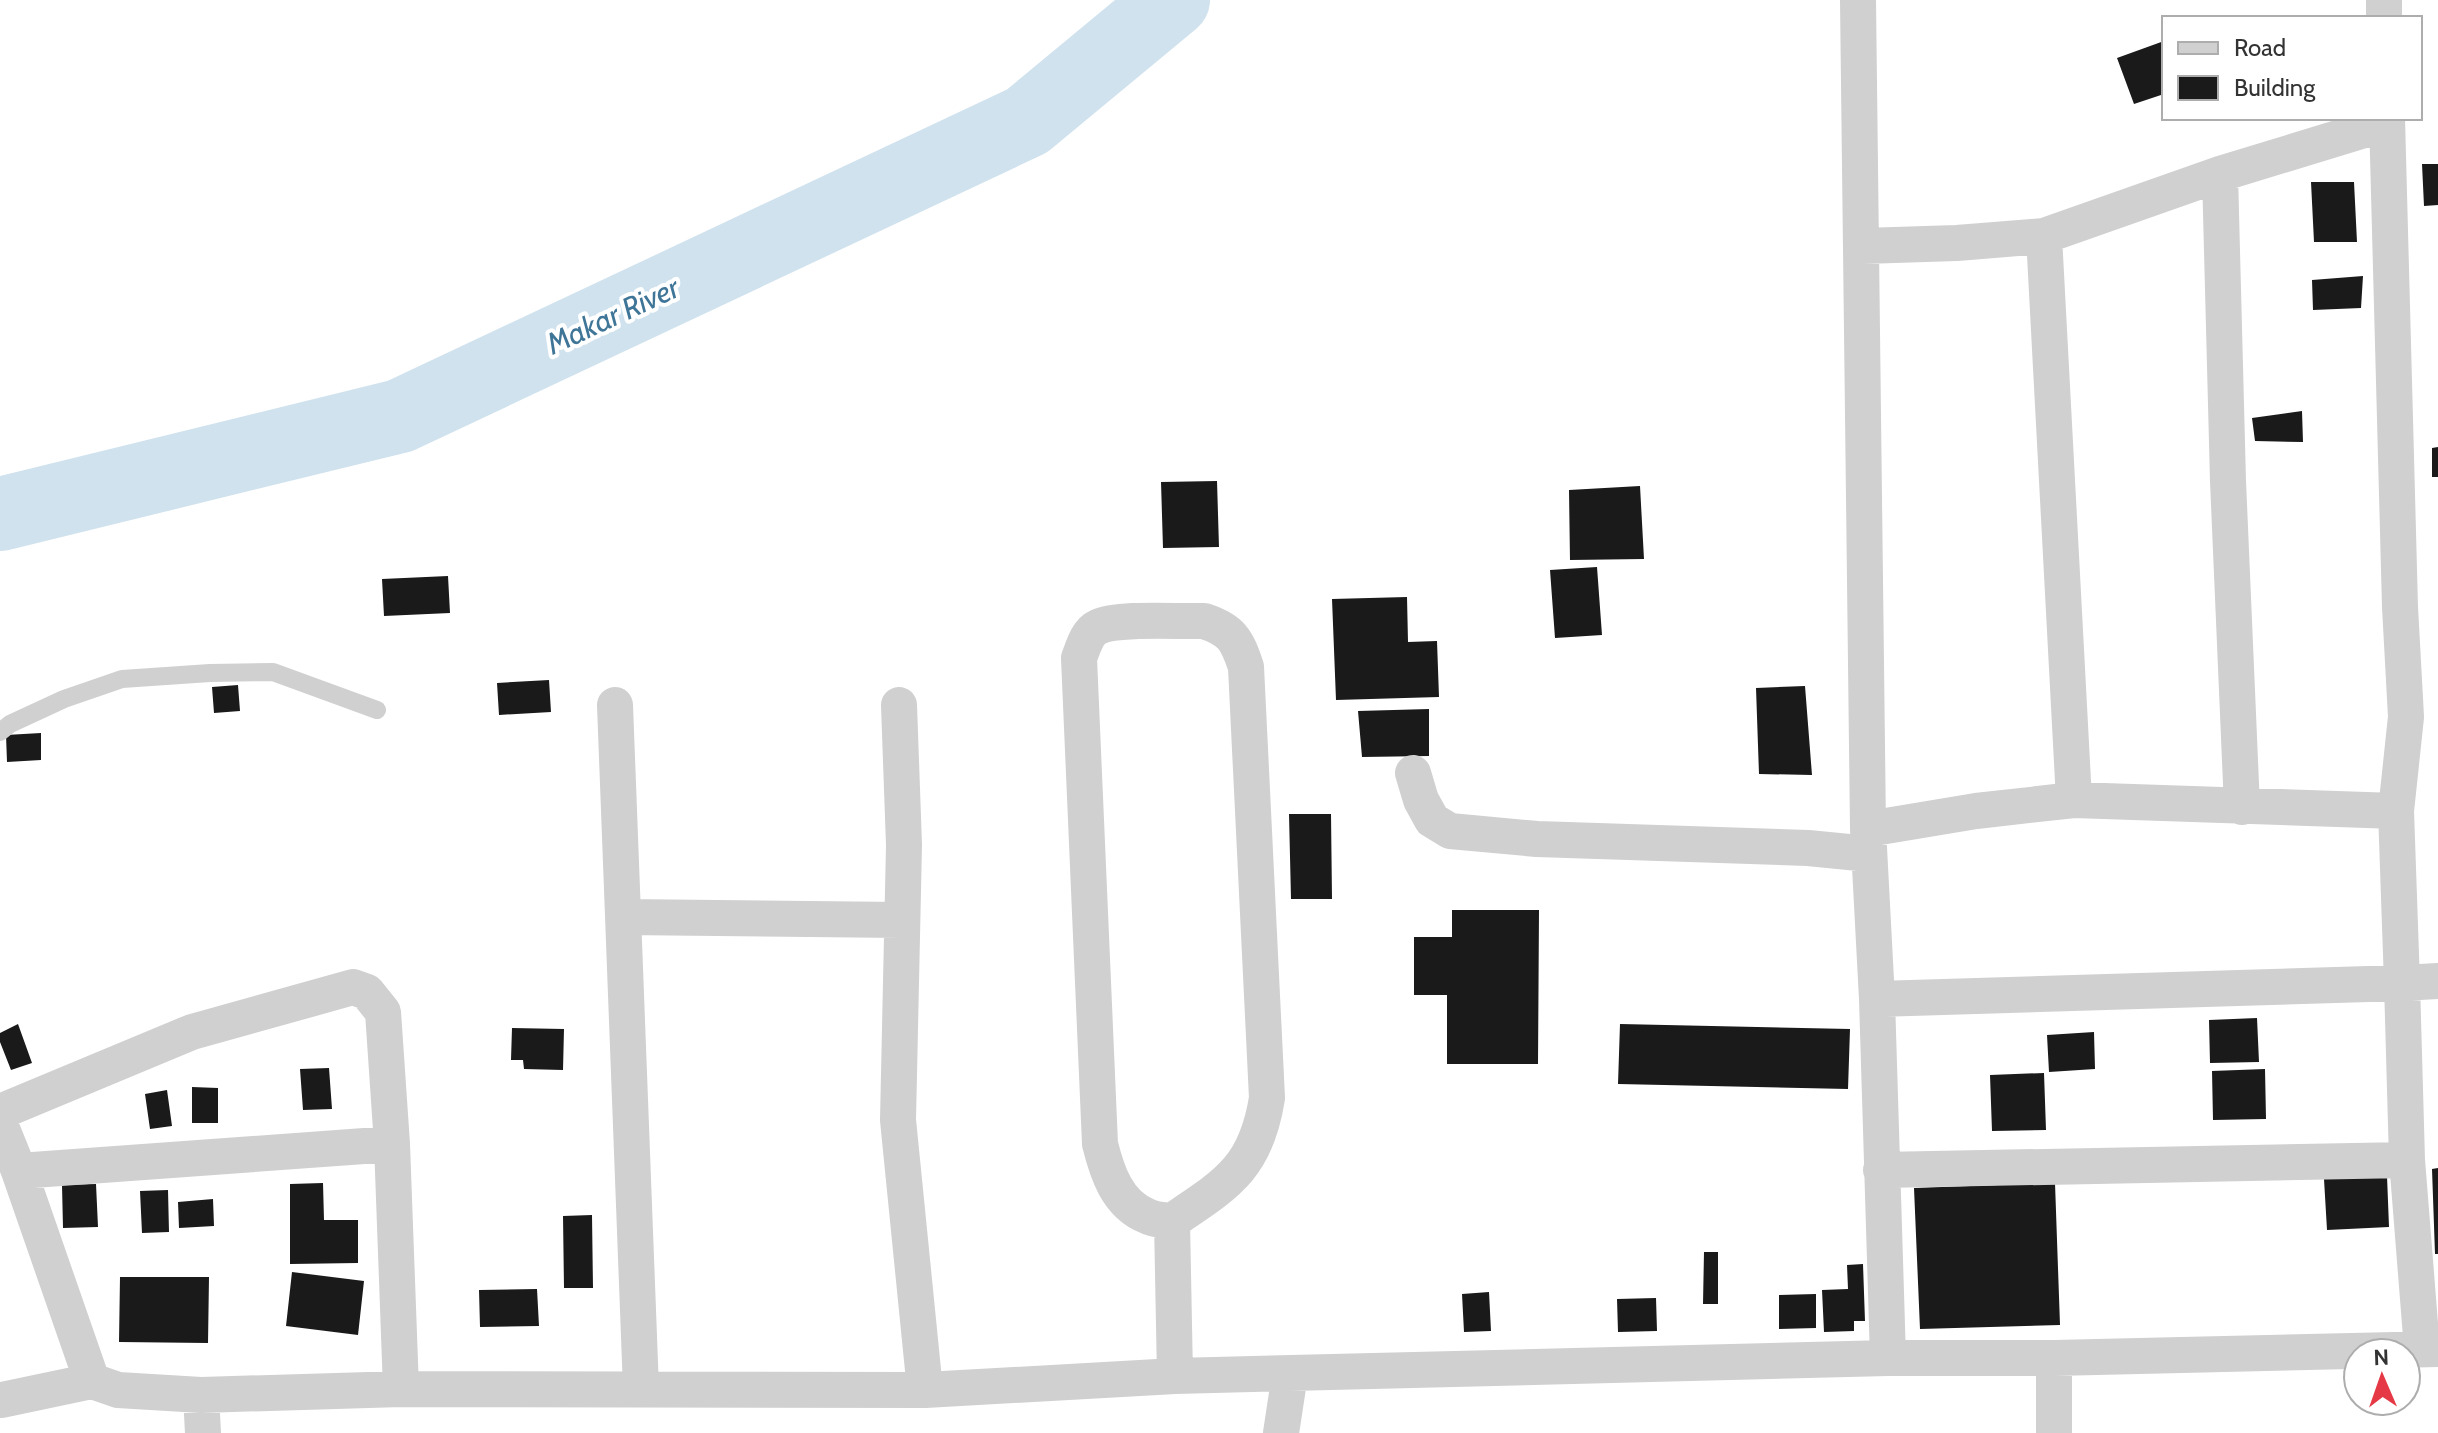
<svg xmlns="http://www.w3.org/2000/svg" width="2438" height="1433" font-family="Cabin,sans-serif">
<rect width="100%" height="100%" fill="#fff"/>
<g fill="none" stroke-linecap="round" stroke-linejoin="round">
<path stroke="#cfe2ee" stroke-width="74" d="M0 514 400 416 1027 121 1173 0"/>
</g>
<path fill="#1a1a1a" d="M2164 41V94L2134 104 2117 58Z
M2422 164H2438V205L2424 206Z
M2311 182H2354L2357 242H2314Z
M2363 276 2361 308 2313 310 2312 280Z
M2302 411 2303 442 2255 441 2252 418Z
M2438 447V477H2432V448Z
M1217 481 1219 547 1163 548 1161 482Z
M1640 486 1644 559 1570 560 1569 490Z
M1597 567 1602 635 1555 638 1550 570Z
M448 576 450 613 384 616 382 579Z
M1407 597 1408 642 1437 641 1439 697 1336 700 1332 599Z
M549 680 551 712 499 715 497 683Z
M238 685 240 711 214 713 212 687Z
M1805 686 1812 775 1759 774 1756 688Z
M1429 709V756L1362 757 1358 711Z
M41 733V760L7 762 6 735Z
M1289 814H1331L1332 899H1291Z
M1452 910H1539L1538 1064H1447V995H1414V937H1452Z
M2257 1018 2259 1062 2210 1063 2209 1020Z
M18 1024 32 1063 11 1070 0 1042V1033Z
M1620 1024 1850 1029 1848 1089 1618 1084Z
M512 1028 564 1029 563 1070 524 1069 523 1060H511Z
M2094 1032 2095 1069 2049 1072 2047 1035Z
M329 1068 332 1109 303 1110 300 1069Z
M2265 1069 2266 1119 2213 1120 2212 1071Z
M2044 1073 2046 1130 1992 1131 1990 1075Z
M192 1087 218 1088V1123H192Z
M167 1090 172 1126 150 1129 145 1094Z
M2438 1168V1254H2435L2432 1169Z
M2387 1176 2389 1227 2327 1230 2324 1179Z
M323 1183 324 1220H358V1263L290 1264V1184Z
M2055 1183 2060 1325 1920 1329 1914 1188Z
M96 1184 98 1227 63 1228 62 1185Z
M168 1190 169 1232 142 1233 140 1191Z
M213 1199 214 1226 179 1228 178 1202Z
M592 1215 593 1288H564L563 1216Z
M1704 1252H1718V1304H1703Z
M1863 1264 1865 1321H1854V1331L1824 1332 1822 1290 1848 1289 1847 1265Z
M292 1272 364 1281 358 1335 286 1326Z
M120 1277H209L208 1343 119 1342Z
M537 1289 539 1326 480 1327 479 1290Z
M1489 1292 1491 1331 1464 1332 1462 1294Z
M1816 1294V1328L1779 1329V1295Z
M1656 1298 1657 1331 1618 1332 1617 1299Z"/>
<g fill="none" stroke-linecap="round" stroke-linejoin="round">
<path stroke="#d0d0d0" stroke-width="18" d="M0 732 10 724 64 699 122 679 210 673 273 672 377 710"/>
<path stroke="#d0d0d0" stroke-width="36" d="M1858 0 1868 829 1877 999 1888 1358
M2384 0V18
M2387 118 2400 607 2406 717 2396 811 2402 983 2438 981
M2220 174 2228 481 2242 807
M2044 236 2074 800
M1863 246 1957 243 2044 236 2220 174 2387 123
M1204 621C1232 630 1237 640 1246 667L1267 1098C1256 1168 1227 1184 1172 1221 1164 1220 1154 1220 1147 1216 1117 1204 1107 1172 1100 1144L1079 658C1083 648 1087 632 1098 627 1119 617 1179 622 1204 621Z
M615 705 641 1389
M899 705 904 845 898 1120 925 1390
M1413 773 1421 800 1432 820 1450 831 1537 839 1808 848 1869 854
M1868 829 1976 811 2074 800 2396 811
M623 917 902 920
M1877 999 2402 983 2407 1160 2422 1349
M0 1112 192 1032 353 987 367 992 383 1012 392 1144
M0 1124 19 1171 92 1381
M1881 1170 2407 1160
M19 1171 392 1144 401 1389
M1172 1221 1175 1376
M201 1395 203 1433
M2 1400 92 1381 118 1390 201 1395 401 1389 925 1390 1175 1376 1888 1358H2054L2438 1349
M1281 1433 1290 1374
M2054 1433V1358"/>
</g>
<g text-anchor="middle" stroke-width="8" stroke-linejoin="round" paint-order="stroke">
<g font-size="30" font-style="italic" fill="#3f7597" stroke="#fff">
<text transform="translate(613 316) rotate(-25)" y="10">Makar River</text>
</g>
</g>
<rect x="2162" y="16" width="260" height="104" fill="#ffffff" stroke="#adadad" stroke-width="2"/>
<rect x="2178" y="42" width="40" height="12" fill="#d0d0d0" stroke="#adadad" stroke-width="2"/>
<text x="2234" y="56" font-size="24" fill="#333333">Road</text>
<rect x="2178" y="76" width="40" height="24" fill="#1a1a1a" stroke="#adadad" stroke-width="2"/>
<text x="2234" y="96" font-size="24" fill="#333333">Building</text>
<g transform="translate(2382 1377) rotate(358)"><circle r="38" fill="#ffffff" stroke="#adadad" stroke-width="2"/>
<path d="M0-6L14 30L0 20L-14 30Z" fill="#e63946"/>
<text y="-12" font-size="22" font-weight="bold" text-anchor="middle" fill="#333333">N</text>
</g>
</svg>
